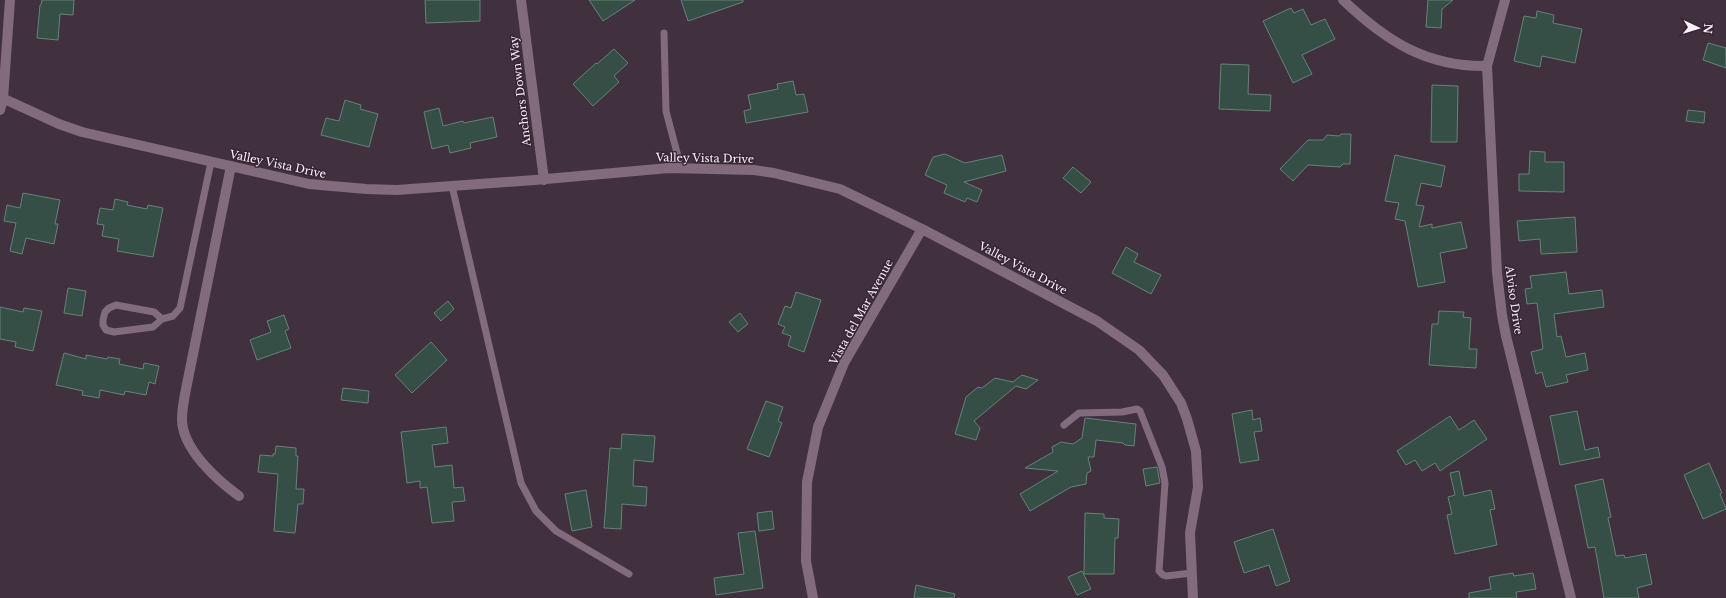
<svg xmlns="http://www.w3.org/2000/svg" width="1726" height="598" font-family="'Libre Baskerville',serif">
<rect width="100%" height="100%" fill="#41303e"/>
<path fill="#354f46" stroke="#668279" d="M42 0H74L73 15 60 14 58 40 37 38 40 5H41Z
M425 0H480V21L426 23Z
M589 0H635L603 21Z
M681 0H743V2L688 21Z
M1428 0H1453L1442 9 1441 28 1426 27Z
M1291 8 1294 13 1303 9 1311 25 1325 19 1335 39 1302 55 1312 74 1293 83 1263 21Z
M1537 11 1554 15 1553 23 1582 29 1575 63 1542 56 1540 67 1514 61 1524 16 1536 18Z
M1708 43 1726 48V68L1703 60Z
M614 49 628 63 614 76 619 82 593 106 573 84 596 63 597 64Z
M1221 64 1249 65 1248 94 1271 95 1270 111 1219 109Z
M793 81 796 95 804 94 808 112 746 123 744 111 751 109 748 95 778 89 777 84Z
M1432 85 1458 86 1457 142H1431Z
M345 100 361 105 360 109 378 114 369 147 321 135 326 118 339 121Z
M439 108 443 126 463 121 464 123 493 117 497 137 470 143 471 148 450 153 448 145 432 149 424 112Z
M1688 110 1705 112 1704 123 1686 121Z
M1341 134H1351L1350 164H1343L1340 167 1308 165 1293 181 1280 169 1308 140H1323L1327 135 1339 136Z
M1530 151 1545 152V162H1564V192L1519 191V174H1529Z
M945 154 965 163 1002 155 1006 171 964 182 982 190 977 202 967 198 965 202 944 193 947 185 925 175 933 157Z
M1395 155 1445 166 1441 187 1421 183 1416 205 1424 206 1419 227 1432 224V228L1461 222 1467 248 1440 253 1445 282 1418 287 1405 221 1395 219 1399 203 1385 201Z
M1073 167 1091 182 1081 193 1063 178Z
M23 193 60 200 55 224H58L54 244 26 238 22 254 10 251 16 223 4 221 7 205 20 208Z
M115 199 128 202 127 205 147 209 148 205 163 208 153 257 117 251 119 239 102 236 104 225 97 224 100 208 113 210Z
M1575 217 1577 252 1541 254 1540 239 1519 241 1517 221Z
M1126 247 1138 254 1134 262 1161 275 1151 294 1112 273Z
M1566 272 1569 294 1602 290 1604 307 1554 314 1557 337 1561 336 1566 357 1585 353 1588 370 1566 375 1568 382 1546 387 1542 372 1536 374 1531 352 1543 349 1537 303 1527 304 1525 289 1532 288 1530 276Z
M68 288 86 291 82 316 64 313Z
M796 292 821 300 804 352 788 346 791 336 782 333 785 327 778 324 785 306 791 308Z
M448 301 454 309 441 321 434 313Z
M0 307 23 312 24 308 42 311 33 351 15 347 16 342 0 339Z
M1439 311 1464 312 1463 317 1471 318 1469 349H1477L1476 368 1429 365 1432 324H1438Z
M740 313 748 324 738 332 729 322Z
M284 315 289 329 285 331 291 348 257 360 250 340 271 332 267 321Z
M431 342 447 360 412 393 395 375Z
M64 353 86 359V355L107 359 108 357 120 359 119 364 143 369 144 363 159 366 155 384 149 382 146 395 125 391 124 395 100 390 99 398 82 395 83 391 56 385Z
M1022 375 1038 380 1026 389 1016 386 974 421 980 428 976 440 955 434 966 397 978 387 982 388 995 378 1013 382Z
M343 388 369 391 368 403 341 400Z
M766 401 783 407 778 421 782 423 769 457 747 449Z
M1252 410 1253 420 1260 418 1262 431 1254 432 1259 460 1240 463 1232 414Z
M1577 411 1585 450 1598 447 1600 457 1560 465 1550 416Z
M1450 416 1459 430 1474 420 1487 439 1440 471 1435 463 1422 471 1415 460 1406 465 1397 451Z
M1085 418 1136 424 1134 446 1125 445 1123 443 1096 440 1094 457H1088L1091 471 1087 473 1086 484 1071 487 1030 511 1020 494 1058 471 1025 468 1053 452 1052 447 1061 442 1073 444 1082 438Z
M446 427 448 443 432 445 435 467 452 465 454 488 463 487 465 501 452 502 454 521 432 523 427 487 420 488V481L407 483 401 432Z
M622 434 655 436 653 462 634 460 633 486 647 487 646 506 622 504 621 529 604 528 610 448 621 449Z
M276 446 296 448V456H298L296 489H304L303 504H298L295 533 274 531 278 474 258 472 260 455 273 456V454H275Z
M1709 463 1722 493 1720 494 1726 509 1703 519 1684 475Z
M1157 467 1160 483 1146 486 1143 469Z
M1459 471 1464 496 1491 490 1495 509 1490 510 1497 545 1455 554 1447 515 1452 514 1448 497 1455 495 1450 473Z
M1603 479 1611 517 1608 518 1616 556 1624 555 1625 558 1646 554 1652 584 1637 588 1639 598H1604L1595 547 1588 548 1575 485Z
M586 490 592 527 572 531 565 494Z
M772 511 774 529 759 531 757 513Z
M1085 513 1104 514V518L1119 519 1118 538H1115L1114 574H1084Z
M1273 529 1290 581 1276 586 1269 565 1244 573 1234 542Z
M755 531 763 588 716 595 714 578 744 574 738 533Z
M1082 571 1091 589 1077 595 1068 577Z
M1513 573 1514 576 1533 573 1536 589 1516 592 1517 598H1469V593L1491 589 1489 577Z
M916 585 955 594 954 598H914Z"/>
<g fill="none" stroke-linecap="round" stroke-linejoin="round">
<path stroke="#816b7d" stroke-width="7" d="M664 33 666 111 681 168
M452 186 521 483 536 511 556 531 629 574
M162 319 154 312 116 305 109 308 105 312 103 320V325L106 330 114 332 153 327 162 319 173 316 180 308 211 162
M1064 425 1079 413 1122 412 1137 409 1140 411 1162 467 1165 483 1159 571 1163 575 1166 576 1192 573"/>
<path stroke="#816b7d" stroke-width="10" d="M521 0 544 180
M1343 0C1386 41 1426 67 1487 66
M1505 0 1487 66 1497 273 1502 315 1506 336 1571 598
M0 97 59 124 82 132 309 184 366 189 397 190 535 180 669 168 754 170 774 173 840 189 922 229 1097 321 1139 350 1163 375 1181 403 1187 419 1196 451 1198 487 1190 533 1193 598
M0 110 3 99 10 0
M231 166 186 389C184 399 182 409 182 419 182 449 217 480 239 496
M813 598 806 561 807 482 818 427 844 363 922 229"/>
</g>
<g text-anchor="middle" stroke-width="3" stroke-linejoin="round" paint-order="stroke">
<g font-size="11" fill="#fcf1fa" stroke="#362634">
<text transform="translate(520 91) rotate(-97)" y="4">Anchors Down Way</text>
<text transform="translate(705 158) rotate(1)" y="4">Valley Vista Drive</text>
<text transform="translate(278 164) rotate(12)" y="4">Valley Vista Drive</text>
<text transform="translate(1023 268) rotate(28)" y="4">Valley Vista Drive</text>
<text transform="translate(1514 300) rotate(82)" y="4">Alviso Drive</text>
<text transform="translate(861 312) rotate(-61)" y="4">Vista del Mar Avenue</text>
</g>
</g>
<g transform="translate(1698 28) rotate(94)" stroke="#362634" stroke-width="3" paint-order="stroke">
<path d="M0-3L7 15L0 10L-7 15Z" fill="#fcf1fa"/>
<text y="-6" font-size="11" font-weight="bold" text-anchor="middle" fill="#fcf1fa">N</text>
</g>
</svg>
